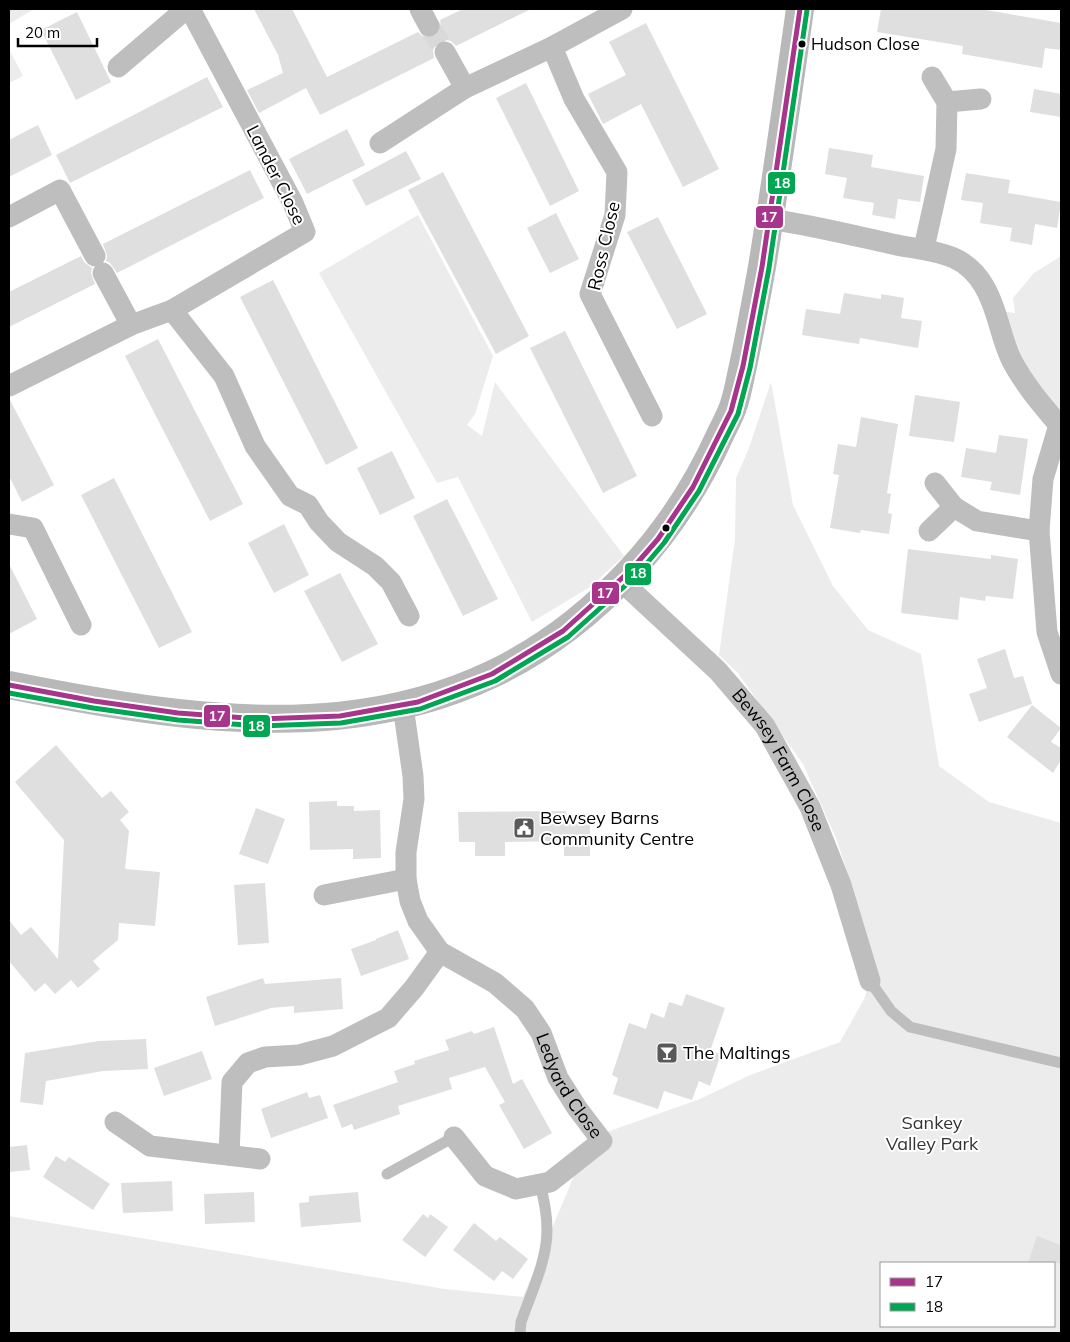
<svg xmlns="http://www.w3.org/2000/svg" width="1070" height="1342" font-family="Mulish,sans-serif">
<rect width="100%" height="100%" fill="#fff"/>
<path fill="#ececec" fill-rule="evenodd" d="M9 9H34L9 24Z
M9 49 23 76 9 83Z
M418 215 493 356 475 414 467 425 482 436 495 382 624 556 590 587 532 622 458 477 437 483 319 273Z
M1061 256V425H1059L995 310 1015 313 1013 298 1034 273Z
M771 382 793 505 833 586 868 630 921 654 939 766 989 802 1061 823V1333H9V1216L445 1289 523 1297 590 1138 700 1099 748 1076 840 1042 864 999 870 981 852 886 836 838 803 764 737 672 719 655 735 539 736 478 749 448ZM881 1263H1054V1326H881Z"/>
<path fill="#dfdfdf" d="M254 9H292L327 77 418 32 423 37 429 38 434 37 440 32 441 26 440 20 463 9H531L456 46 451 41 446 40 439 41 434 46 433 51 434 58 320 115 306 88 259 113 247 90 283 73 278 55Z
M881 9H980L1061 23V50L1045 48 1042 68 962 54 963 46 877 32Z
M77 12 111 82 76 100 41 30Z
M646 23 719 169 683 187 641 104 603 124 588 94 626 75 609 42Z
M207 77 223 107 70 183 56 155Z
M526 83 579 191 550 206 496 98Z
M1034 89 1061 94V117L1030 112Z
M38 125 52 155 9 177V140Z
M347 129 365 165 307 194 289 159Z
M829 148 873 155 871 167 924 176 920 202 898 199 895 219 872 215 874 203 843 198 847 178 825 174Z
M406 151 421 179 366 206 352 180Z
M250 170 264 198 117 273 110 263 106 261 107 256 103 244Z
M443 172 529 336 496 354 408 190Z
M966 173 1010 180 1008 193 1061 202 1057 228 1035 224 1032 245 1010 241 1012 228 980 223 983 203 961 200Z
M556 213 579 259 550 273 527 228Z
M658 217 707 314 677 329 627 232Z
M81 256 84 262 92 268 91 273 95 284 9 327V292Z
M273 280 358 448 326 465 240 297Z
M844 293 881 299V294L904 298 901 318 922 321 918 348 860 338 859 344 802 335 806 309 840 314Z
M565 331 637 476 603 493 530 348Z
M158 339 243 504 210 521 125 356Z
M915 395 960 402 954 442 909 436Z
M9 398 54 485 22 502 9 476Z
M861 417 898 424 887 493 891 494 888 513 892 514 889 534 861 530 860 533 830 528 839 475 833 474 838 444 856 447Z
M999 435 1028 439 1020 495 990 490 992 482 961 477 966 448 996 453Z
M392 451 415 498 380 515 357 468Z
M114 478 192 632 159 648 81 495Z
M447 499 498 599 463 616 413 516Z
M284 524 309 575 274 593 248 543Z
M908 549 991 559V555L1018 559 1013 599 986 596 985 601 960 597 958 620 901 613Z
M9 564 37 619 9 634Z
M340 573 378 644 342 662 304 591Z
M1005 649 1014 678 1023 676 1032 704 979 722 969 694 987 688 977 659Z
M1032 705 1061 728 1051 742 1061 748V760L1053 773 1007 737Z
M56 745 102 798 111 791 129 812 120 820 129 831 125 869 160 872 155 926 119 923 118 940 93 961 100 969 78 988 71 980 55 994 45 983 35 992 9 961V920L21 935 31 927 58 959 64 840 15 782Z
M337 801V806H354V811L380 810 381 858 353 859V849L310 850 309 802Z
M256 808 285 819 268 864 239 854Z
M566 811 567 815H590V856H564V841L505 842V856H475V842H459L458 812Z
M265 883 269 943 238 945 234 885Z
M398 930 409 959 361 976 351 949 376 940V939Z
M263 978 265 984 341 978 343 1009 294 1013V1006L271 1008 215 1026 206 997Z
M686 994 725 1008 710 1051 721 1054 710 1086 699 1081 692 1100 664 1091 658 1109 613 1094 618 1078 612 1075 629 1023 646 1029 651 1013 664 1018 669 1002 682 1006Z
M494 1027 513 1084 522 1079 552 1133 524 1149 499 1105 505 1102 485 1067 449 1078 452 1089 398 1106 400 1114 354 1130 352 1124 342 1128 333 1105 398 1082 394 1071 415 1064 414 1061 449 1050 445 1040 472 1031 474 1034Z
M146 1039 148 1069 103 1071 46 1081 43 1105 20 1102 25 1053 99 1041Z
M202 1051 212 1079 164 1096 154 1068Z
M307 1092 309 1098 320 1095 328 1118 271 1138 261 1109Z
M27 1145 30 1170 9 1172V1147Z
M56 1156 65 1162 69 1157 110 1184 93 1210 43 1177Z
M172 1181 173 1211 123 1213 121 1183Z
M254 1192 255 1222 205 1224 204 1194Z
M358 1192 361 1222 301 1227 299 1203 309 1202V1196Z
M423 1214 428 1218 430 1214 448 1227 425 1257 402 1240Z
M474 1223 496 1241 500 1237 528 1259 513 1279 502 1271 494 1281 453 1250Z
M1037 1236 1061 1245V1263H1028Z"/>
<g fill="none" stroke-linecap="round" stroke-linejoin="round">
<path stroke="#d9d9d9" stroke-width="21" stroke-dasharray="21 11" stroke-linecap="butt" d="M429 26 445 52"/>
<path stroke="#bebebe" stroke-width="11" d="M870 981 891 1011 910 1027 1061 1063
M387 1174 454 1137
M520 1333 521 1322C531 1293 547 1261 547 1230 547 1214 544 1199 540 1184"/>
<g stroke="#bebebe" stroke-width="21">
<path d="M420 9 429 26"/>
<path d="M552 47 574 99 617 172 615 215 590 294 652 416"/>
<path d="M445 52 465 88"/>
<path d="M118 67 186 9"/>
<path d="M932 77 947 102 981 99"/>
<path d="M380 143 465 88 552 47 622 9"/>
<path d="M9 217 60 190 95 256"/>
<path d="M769 219C811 225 851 235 892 244 914 249 932 249 954 258 967 264 977 274 984 286 998 309 1000 337 1012 361 1024 384 1042 405 1059 425H1061"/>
<path d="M924 248 946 149 947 102"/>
<path d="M103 273 131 325"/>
<path d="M172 310 224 376 255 446 290 496 308 505 319 522 338 542 375 566 391 582 409 616"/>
<path d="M9 386 131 325 172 310 305 232 293 203 190 9"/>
<path d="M1059 425 1043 479 1039 531 1047 632 1061 674"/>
<path d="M935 483 954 507 977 521 1039 531"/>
<path d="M9 524 33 528 81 625"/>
<path d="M929 531 954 507"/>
<path id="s1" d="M621 581 718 671 765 726 810 807 841 885 870 981"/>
<path id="s2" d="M403 706 413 776 414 799 406 852V879L410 901 418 921 440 952 495 983 525 1009 541 1033 558 1078 577 1108 602 1141 550 1182 516 1189 485 1176 454 1137"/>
<path d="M324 895 406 879"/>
<path d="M115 1122 150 1146 260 1159"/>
<path d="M229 1155 232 1082 248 1063 265 1057 299 1055 333 1046 388 1018 414 988 440 952"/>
</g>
<path stroke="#b8b8b8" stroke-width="28" d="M9 685C238 731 456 759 631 570 668 530 699 482 721 433 726 423 731 414 734 404 738 392 740 379 743 366 750 333 756 300 762 267 776 181 788 95 800 9"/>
<g stroke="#fff" stroke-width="9">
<path id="bus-1" d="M9 685 94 701 178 713 260 719 340 716 418 702 492 674 563 631 631 570 658 539 693 487 731 411 743 366 762 267 800 9"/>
</g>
<g stroke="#fff" stroke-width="9">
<path id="bus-2" d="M9 693 93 708 178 720 260 726 341 723 420 709 495 681 568 637 636 576 664 543 699 491 738 414 750 368 769 268 807 10"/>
</g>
<use href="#bus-1" stroke="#a7358b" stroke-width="5"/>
<use href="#bus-2" stroke="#00a651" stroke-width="5"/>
</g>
<defs>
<g id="civic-square" transform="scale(1.125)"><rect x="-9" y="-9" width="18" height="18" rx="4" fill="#595959" stroke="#fff"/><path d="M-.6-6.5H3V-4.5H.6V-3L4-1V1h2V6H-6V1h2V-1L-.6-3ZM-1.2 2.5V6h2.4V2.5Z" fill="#fff"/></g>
<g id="bar-square" transform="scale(1.125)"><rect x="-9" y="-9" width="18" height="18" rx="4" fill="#595959" stroke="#fff"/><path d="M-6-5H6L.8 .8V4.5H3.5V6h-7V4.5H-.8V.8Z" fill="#fff"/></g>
</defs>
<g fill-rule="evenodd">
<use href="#civic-square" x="524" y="828"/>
<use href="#bar-square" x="667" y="1053"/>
</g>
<g fill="#000" stroke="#fff" stroke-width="2">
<circle cx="802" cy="44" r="4.5"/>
<circle cx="666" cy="528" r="4.5"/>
</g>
<g text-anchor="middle" stroke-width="4" stroke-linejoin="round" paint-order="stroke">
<g font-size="17" fill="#000" stroke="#fff" text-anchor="start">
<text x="811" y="50">Hudson Close</text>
</g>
<g font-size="18" fill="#000" stroke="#fff">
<text transform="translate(276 175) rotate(63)" y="6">Lander Close</text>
<text transform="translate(604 246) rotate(-77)" y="6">Ross Close</text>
<text dy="6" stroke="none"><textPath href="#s1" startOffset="241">Bewsey Farm Close</textPath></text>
<text dy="6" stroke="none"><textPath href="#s2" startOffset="448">Ledyard Close</textPath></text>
</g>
<g font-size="18" fill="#000" stroke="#fff" text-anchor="start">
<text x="540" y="824">Bewsey Barns<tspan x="540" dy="21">Community Centre</tspan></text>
<text x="683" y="1059">The Maltings</text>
</g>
<g font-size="18" fill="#333" stroke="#fff">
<text x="932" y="1129">Sankey<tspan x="932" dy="21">Valley Park</tspan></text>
</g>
</g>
<g stroke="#fff" stroke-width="2">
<rect x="767" y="171" width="29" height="24" rx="5" fill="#00a651"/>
<rect x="755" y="205" width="29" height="24" rx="5" fill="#a7358b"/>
<rect x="624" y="562" width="28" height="24" rx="5" fill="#00a651"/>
<rect x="591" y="581" width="29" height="24" rx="5" fill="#a7358b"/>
<rect x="203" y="704" width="28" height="24" rx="5" fill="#a7358b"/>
<rect x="242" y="714" width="29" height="24" rx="5" fill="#00a651"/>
</g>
<g font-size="14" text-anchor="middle" font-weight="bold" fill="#fff">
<text x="782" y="188">18</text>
<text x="769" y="222">17</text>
<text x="638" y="578">18</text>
<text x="605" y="598">17</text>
<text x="217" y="721">17</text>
<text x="256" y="731">18</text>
</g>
<rect width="1070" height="1342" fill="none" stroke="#000000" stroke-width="20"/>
<rect x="880" y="1262" width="175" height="65" fill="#ffffff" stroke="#999999"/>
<rect x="890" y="1278" width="25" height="8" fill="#a7358b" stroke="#999999"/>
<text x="925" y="1287" font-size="15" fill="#000000">17</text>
<rect x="890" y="1303" width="25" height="8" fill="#00a651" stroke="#999999"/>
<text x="925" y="1312" font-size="15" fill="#000000">18</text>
<path d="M18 38v8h79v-8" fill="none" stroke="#000000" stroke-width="2.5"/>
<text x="25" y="38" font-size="15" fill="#000000" stroke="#ffffff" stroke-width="4" paint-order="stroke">20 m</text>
</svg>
